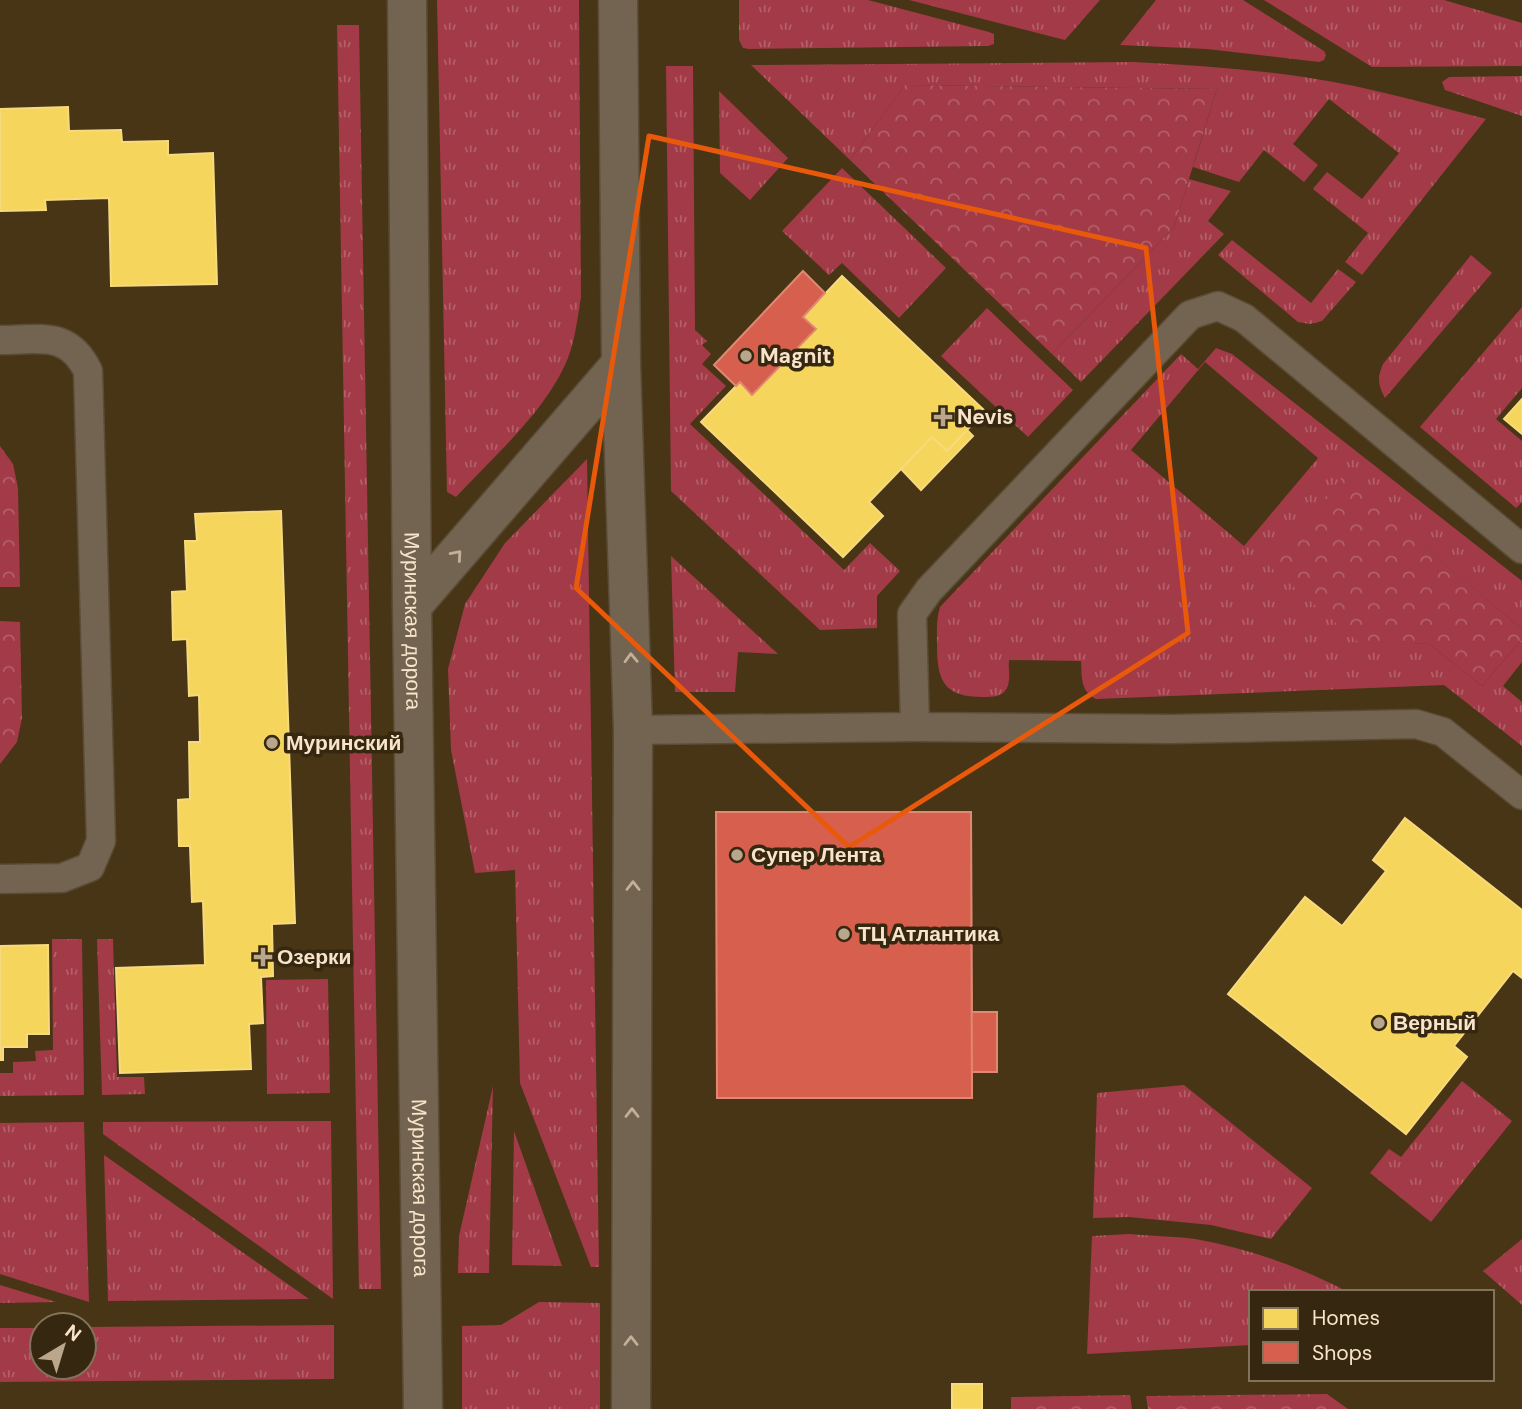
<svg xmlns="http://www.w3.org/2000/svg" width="1522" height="1409" font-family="'DM Sans',sans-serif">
<defs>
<pattern id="grass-tufts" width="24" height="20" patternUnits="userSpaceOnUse" patternTransform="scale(1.75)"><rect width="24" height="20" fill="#a23a47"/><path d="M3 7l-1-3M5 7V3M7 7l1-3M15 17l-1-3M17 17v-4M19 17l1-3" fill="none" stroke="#b46069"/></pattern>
<pattern id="park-crowns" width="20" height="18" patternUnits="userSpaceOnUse" patternTransform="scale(1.75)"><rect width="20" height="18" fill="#a23a47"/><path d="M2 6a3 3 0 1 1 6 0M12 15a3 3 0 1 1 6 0" fill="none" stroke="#b46069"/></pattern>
</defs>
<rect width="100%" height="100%" fill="#483515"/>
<path fill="url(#grass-tufts)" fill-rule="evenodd" d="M437 0H579L581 297C577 320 575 344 565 365 541 416 494 456 456 497L447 492Z
M739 0H868L989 32 994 34V44L988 46 749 49 743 48 739 40Z
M909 0H1100L1065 40Z
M1156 0H1243L1324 51 1326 55 1324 60 1319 62 1207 49 1120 45Z
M1264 0H1444L1522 23V66L1372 67Z
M337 25H359L381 1289H359Z
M1134 62C1193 65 1251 69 1310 78 1369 87 1428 104 1486 119L1362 275 1345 262 1368 233 1313 189 1327 172 1362 199 1399 153 1329 99 1293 144 1318 165 1304 182 1264 150 1239 182 1193 167 1217 89 905 85 850 160 751 65Z
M693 66 695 330 707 341 702 345 711 354 702 364 726 386 690 424 844 570 870 543 900 571 877 596V628L820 630 671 491 666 66Z
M1522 76V116L1445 90 1442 82 1449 77Z
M719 91 788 158 750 200 720 173Z
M842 168 946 268 899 318 842 263 829 275 782 231Z
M1189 179 1231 191 1208 221 1224 234 1081 382 1052 354 1174 227Z
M1232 240 1311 303 1338 269 1356 282 1322 321 1310 324 1298 322 1218 255Z
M1471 255 1492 273 1385 398C1378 385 1377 378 1383 364Z
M1522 307V388L1496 419 1522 441V502L1516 508 1420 427Z
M987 308 1073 390 1028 437 941 356Z
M1216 348 1232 354 1522 581V629L1342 478 1364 646 1428 643 1482 686 1522 639V662L1503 686 1522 702V746L1444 685 1096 699C1080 691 1082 677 1081 661L1009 660C1008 669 1011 680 1007 688 1002 697 993 697 983 697 945 697 937 682 937 646 937 632 936 620 940 607L1181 354 1198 369ZM1205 362 1318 458 1244 546 1131 450Z
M587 459 599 1267H591L520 1083 515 870 475 873 451 750 448 669 465 604 505 543Z
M671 556 778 654 738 652 735 692H675Z
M52 939H82L84 1095 0 1096V1073H13V1062L36 1061 35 1051 53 1050Z
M97 939H113L117 1077H144L145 1094 102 1095Z
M328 979 330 1093 267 1094 266 980Z
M1462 1081 1512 1121 1431 1222 1370 1173 1389 1149 1401 1157Z
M1184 1085 1312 1188 1271 1239 1211 1225 1129 1217 1093 1218 1097 1093Z
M493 1086 489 1273H458L459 1236Z
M331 1121 333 1299 103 1134V1122Z
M84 1122 89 1302 0 1274V1123Z
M514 1131 562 1266 512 1265Z
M104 1155 309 1299 108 1301Z
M1130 1234C1151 1236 1173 1236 1195 1239 1248 1248 1300 1267 1348 1292H1251V1345L1087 1354 1092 1236Z
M1522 1239V1305L1483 1271Z
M0 1285 56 1302 0 1303Z
M539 1302 600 1303V1409H462V1326L501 1325Z
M334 1325V1379L0 1382V1328H42V1367H84V1327Z"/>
<path fill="url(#park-crowns)" d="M905 85 1217 89 1174 227 1052 354 850 160Z
M0 446 13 464 18 488 20 587H0Z
M1342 477 1522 629V639L1482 686 1428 643 1364 647 1268 565Z
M0 621 20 622 22 718 17 742 0 764Z
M1327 1394 1348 1409H1148L1146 1396Z
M1130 1395 1132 1409H1011V1397Z"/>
<path fill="#f6d55c" stroke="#f7da7d" stroke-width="2" d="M68 107 69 131 121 130 122 142 168 141V155L213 153 217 284 111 286 109 198 45 200 46 210 0 211V109Z
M842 276 985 411 947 451 932 437 869 502 883 516 843 557 701 422 740 382 752 395 816 329 803 317Z
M1522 399V434L1504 419Z
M967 430 973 436 921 490 901 469 932 437 947 451Z
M281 511 295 923 272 924 273 976 261 977 263 1023 249 1024 251 1069 120 1073 116 968 205 965 203 901 192 902 190 846H179L178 800 190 799 189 742H200L199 695 189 696 187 639 173 640 172 592 187 591 185 541H197L195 514Z
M1405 818 1522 910V978L1513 971 1454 1046 1467 1057 1406 1134 1228 994 1305 897 1342 926 1386 871 1373 860Z
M48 945 49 1034H27V1047H3V1060H0V946Z
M952 1384H982V1409H952Z"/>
<path fill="#d6604d" stroke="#e08872" stroke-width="2" d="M803 271 825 293 803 317 816 329 752 395 740 382 736 386 714 365Z
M716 812H971L972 1012H997V1072H972V1098H717Z
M716 812H971L972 1098H717Z"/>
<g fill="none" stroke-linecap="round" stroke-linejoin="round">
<g stroke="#5a4c37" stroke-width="31">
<path id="lane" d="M0 340C40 340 68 330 88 371L101 841 90 867 62 878 0 879
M915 727 912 614 929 590 1190 315 1218 306 1244 318 1522 549
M633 730 915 727 1172 729 1416 724 1443 732 1522 795"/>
</g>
<g stroke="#5a4c37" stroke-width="41">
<path id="street" d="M618 0 621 364 633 730 631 1409
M412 606 621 364"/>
</g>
<g stroke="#5a4c37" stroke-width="41">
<g id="secondary">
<path id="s1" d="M407 0 412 606 423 1409"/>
</g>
</g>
<use href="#lane" stroke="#726450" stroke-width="28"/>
<use href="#street" stroke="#726450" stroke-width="38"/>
<use href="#secondary" stroke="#726450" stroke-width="38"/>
</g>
<defs><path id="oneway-chevron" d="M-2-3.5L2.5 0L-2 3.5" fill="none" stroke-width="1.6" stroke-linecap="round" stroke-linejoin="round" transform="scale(1.75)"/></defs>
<g stroke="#c2b199">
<use href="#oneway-chevron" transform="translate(457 555) rotate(-49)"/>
<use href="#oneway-chevron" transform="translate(631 658) rotate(-92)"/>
<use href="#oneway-chevron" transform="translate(633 886) rotate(-90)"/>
<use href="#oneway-chevron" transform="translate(632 1113) rotate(-90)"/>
<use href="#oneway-chevron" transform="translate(631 1341) rotate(-90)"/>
</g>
<path fill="none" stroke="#e8590c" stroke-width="5" stroke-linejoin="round" d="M649 136 1146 248 1188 633 849 847 576 588Z"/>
<g fill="#baa78b" stroke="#362711" stroke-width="2.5">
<circle cx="746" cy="356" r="7"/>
<path d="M939.5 406.5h7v7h7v7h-7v7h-7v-7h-7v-7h7z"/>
<circle cx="272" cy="743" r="7"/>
<circle cx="737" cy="855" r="7"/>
<circle cx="844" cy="934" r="7"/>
<path d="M259.5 946.5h7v7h7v7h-7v7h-7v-7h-7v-7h7z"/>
<circle cx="1379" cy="1023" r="7"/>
</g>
<g text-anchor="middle" stroke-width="7" stroke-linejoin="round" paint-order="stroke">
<g font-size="21" font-weight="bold" fill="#f8e4ca" stroke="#362711" text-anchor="start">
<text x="760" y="363">Magnit</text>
<text x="957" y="424">Nevis</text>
<text x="286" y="750">Муринский</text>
<text x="751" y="862">Супер Лента</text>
<text x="858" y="941">ТЦ Атлантика</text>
<text x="277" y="964">Озерки</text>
<text x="1393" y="1030">Верный</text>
</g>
<g font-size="21" fill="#f8e4ca" stroke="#362711">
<text dy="7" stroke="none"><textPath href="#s1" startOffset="621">Муринская дорога</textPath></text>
<text dy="7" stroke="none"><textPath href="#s1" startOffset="1188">Муринская дорога</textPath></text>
</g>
</g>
<rect x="1249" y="1290" width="245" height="91" fill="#362711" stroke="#84735b" stroke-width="2"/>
<rect x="1263" y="1308" width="35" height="21" fill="#f6d55c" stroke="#84735b" stroke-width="2"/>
<text x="1312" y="1325" font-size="21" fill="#f8e4ca">Homes</text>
<rect x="1263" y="1342" width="35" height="21" fill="#d6604d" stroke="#84735b" stroke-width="2"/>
<text x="1312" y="1360" font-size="21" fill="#f8e4ca">Shops</text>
<g transform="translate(63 1346) rotate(38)"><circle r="33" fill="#362711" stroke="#84735b" stroke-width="2"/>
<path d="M0-5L12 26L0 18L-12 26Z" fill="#baa78b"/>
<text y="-10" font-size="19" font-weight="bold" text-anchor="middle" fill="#f8e4ca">N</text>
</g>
</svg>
